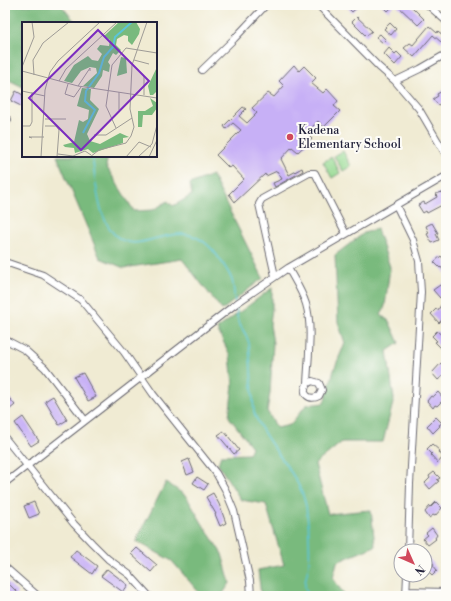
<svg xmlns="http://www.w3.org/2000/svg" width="451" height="601" font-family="'Libre Bodoni',serif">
<rect width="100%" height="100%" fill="#fdfcf7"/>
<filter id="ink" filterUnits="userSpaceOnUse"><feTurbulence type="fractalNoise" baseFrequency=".025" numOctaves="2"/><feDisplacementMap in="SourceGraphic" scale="8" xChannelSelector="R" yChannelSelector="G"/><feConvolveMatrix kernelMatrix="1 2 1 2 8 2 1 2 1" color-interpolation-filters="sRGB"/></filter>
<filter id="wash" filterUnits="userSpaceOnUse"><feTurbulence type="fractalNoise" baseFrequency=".012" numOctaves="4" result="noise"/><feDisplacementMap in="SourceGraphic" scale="16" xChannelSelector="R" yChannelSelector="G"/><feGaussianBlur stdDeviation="0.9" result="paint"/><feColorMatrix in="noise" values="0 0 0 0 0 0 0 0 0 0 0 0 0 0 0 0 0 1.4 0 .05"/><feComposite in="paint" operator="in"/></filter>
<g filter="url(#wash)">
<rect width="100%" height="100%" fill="#f0ebd3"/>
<path fill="#97da93" stroke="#5c7e67" d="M343 151 351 166 343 171 334 156Z
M332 157 340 173 332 178 323 162Z"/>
<path fill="#79ba7d" stroke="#4e6e5c" d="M5 5H61L76 23H23V87L5 78Z
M57 156H108L106 166 134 211 153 210 168 201 173 206 192 195 190 184 212 175 263 278 222 310 182 259 124 268 100 258Z
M377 229 390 267 385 306 381 315 389 321 399 343 387 351 394 399 383 442H342L315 464 328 514 371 510 375 546 337 562 333 578 345 596H261L258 570 284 565 266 504 241 500 218 464 221 455 249 454 252 447 229 417 233 385 230 355 217 329 272 288V308L270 325 273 343 270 393 267 411 277 428 290 425 306 405 324 403 335 367 345 343 338 322 335 255 364 233Z
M166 482 186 496 202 523 222 554 230 583 222 595 202 596 172 561 136 541Z"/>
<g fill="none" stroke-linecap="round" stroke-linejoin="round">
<path stroke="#5bc5d7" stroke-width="1.5" d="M92 156C96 180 97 216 114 234 142 263 179 206 216 254 222 262 229 272 232 280 234 287 234 295 235 302
M236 307 238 322 246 335 249 343 254 412C266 447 299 471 306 506 309 525 310 545 309 564 308 571 305 578 305 585 305 590 307 593 310 596"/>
</g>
<g id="blocks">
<path fill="#c7b0f6" d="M345 5H360L352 12Z
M382 5H394L388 11Z
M397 5H410L424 19 418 25Z
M357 17 372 31 366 36 352 22Z
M390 23 396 29 391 35 384 29Z
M429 26 437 33 438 31 445 37 441 42 433 35 414 57 404 48 410 43 413 45Z
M380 34 386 40 383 43 376 37Z
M389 48 395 54 397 52 402 57 395 65 384 54Z
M294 65 299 71 304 66 316 78 311 83 323 93 327 89 338 101 334 106 340 111 324 127 318 121 306 133 312 139 298 152 292 147 281 159 289 175 302 168 303 171 275 187 273 183 282 179 277 171 266 176 265 174 235 202 229 194 244 179 232 166 229 168 216 155 241 130 233 123 226 129 224 126 243 107 246 109 239 116 247 123 257 113 252 108 268 93 274 97 284 86 279 81Z
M446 89V101L438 105 433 99 438 96 437 94Z
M16 91 23 95V107L11 101Z
M442 192 446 199 443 202 444 204 427 213 426 211 423 213 418 205 424 202 425 204 437 197 436 194Z
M432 223 438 233 436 234 439 240 432 243 427 234 429 233 426 226Z
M441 256 446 262V274L441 267 440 268 434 262Z
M446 280V293L440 298 433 290 440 285 441 286Z
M441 305 446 310V315L439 323 431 314 436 309 438 310Z
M437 331 445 338 443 340 446 342V347L443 350 435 342 437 341 432 336Z
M441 363 446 368V373L438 380 432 373Z
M83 373 96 397 88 401 74 377Z
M438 392 444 399 437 406 435 405 433 408 427 401 431 396 433 397Z
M5 393 15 405 9 410 5 406Z
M53 396 67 420 59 425 45 401Z
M23 417 39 441 31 446 15 423Z
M436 417 442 423 439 425 440 426 433 433 427 426Z
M224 431 239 450 234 454 218 435Z
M432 444 440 451 439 452 443 457 438 463 431 455 432 454 427 449Z
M189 459 194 472 187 475 182 462Z
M434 472 440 478 437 480 439 481 430 489 425 483 430 478 429 476Z
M197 477 208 484 204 490 193 483Z
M213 493 219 504 226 523 220 526 215 514H216L206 497Z
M34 502 39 514 29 518 24 506Z
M436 502 442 508 435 516 433 515 429 518 425 512 430 506 431 507Z
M432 528 437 535 435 538 436 539 428 545 423 539 428 535 426 533Z
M137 548 157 565 151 572 131 554Z
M76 550 97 566 92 574 70 557Z
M425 555 434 564 433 565 437 570 432 575 425 568Z
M107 569 128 585 123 592 101 576Z
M5 580 18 593 15 596H8L5 593Z"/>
</g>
</g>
<g filter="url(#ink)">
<use href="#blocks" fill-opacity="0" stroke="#6a6870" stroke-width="1"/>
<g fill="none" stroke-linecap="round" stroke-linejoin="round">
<g stroke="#6a6870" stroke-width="8">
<path id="minor" d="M318 5 379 67 395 81 419 109 446 155
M428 5 446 21
M202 70 234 39 266 5
M395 81 420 69 446 54
M5 120H8
M396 205 413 240 419 261 421 292 410 484 408 551
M5 262 43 275 81 300 124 352 153 394 216 473 225 489 234 511 250 581 251 596
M288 268C294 279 302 291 306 304 313 327 308 359 307 384 301 394 309 401 319 396L322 390 319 383 312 381 307 384
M275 276 259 204 262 199 309 173H315L346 234
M6 340 25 350 45 368 85 420
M5 438 74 524 92 543 108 559 130 575 149 596
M5 483 237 303 288 268 446 176
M5 567 38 596
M406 591 446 592
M406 596 407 575"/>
</g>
<use href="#minor" stroke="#fff" stroke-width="6"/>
</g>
</g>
<circle fill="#d1495b" stroke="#fdfcf7" stroke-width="1.5" cx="290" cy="137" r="4"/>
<g text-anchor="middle" stroke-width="4" stroke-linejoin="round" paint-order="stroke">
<g font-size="12" fill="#22223b" stroke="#fdfcf7" text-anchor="start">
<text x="298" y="134">Kadena<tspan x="298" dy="14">Elementary School</tspan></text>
</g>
</g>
<g transform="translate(22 22)">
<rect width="135" height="135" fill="#f0ebd3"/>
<path d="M97 0H114L118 7 117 12 110 23 106 19V14L102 13 95 17 94 23 99 28 94 33 91 31 86 40 88 43 87 50 81 48 80 54 72 66 61 64 75 51 74 46 68 45 59 49 50 61 42 59 52 43 66 34 70 38 76 39 80 32 75 27 78 23 87 24 88 18 82 14ZM99 35 104 36 105 51 95 54ZM135 45V69L131 73H128L126 64ZM60 66 69 67 68 78 77 87 65 112 68 119 78 122 98 111 107 115 101 116V121L71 131 66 127 53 131 52 126 43 125 41 123 52 120 57 98 61 100 66 97 67 88 55 84ZM128 76 135 81V86L130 93H121L120 105H116V89H123L131 84Z" fill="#79ba7d"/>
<path fill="none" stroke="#5bc5d7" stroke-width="2" d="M61 111 73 88 63 79 64 69 77 51 82 35 91 25 93 15 110 0"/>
<path fill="none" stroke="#9e9b96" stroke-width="1" d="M112 38 127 42M0 45 12 15 10 0M0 49 56 64 135 76M12 53 11 38 21 21 47 0M37 59 44 47 95 0M46 62 43 72 52 75 59 65M56 64 68 46V49M0 69 23 74M122 73V54M97 88V70M23 97H44M0 104H8L10 100V70M23 104H34L37 108 35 135M94 106 84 84 90 43 104 26 135 31M72 113H84L110 96M10 116 7 115H22M36 132 51 134 63 129 69 133M19 135 23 68 28 50 36 39 78 0M68 135 77 128 104 121 109 114 112 105 108 87 110 43 125 0M104 135 117 120 129 125M116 135 130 122 135 103M127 135 135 118"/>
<path fill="#7b2cbf" fill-opacity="0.15" stroke="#7b2cbf" stroke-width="2" d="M76 8 127 59 59 128 7 76Z"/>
<rect width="135" height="135" fill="none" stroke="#22223b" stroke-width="2"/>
</g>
<rect width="451" height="601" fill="none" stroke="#fdfcf7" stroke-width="20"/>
<g transform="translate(413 563) rotate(135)"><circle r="19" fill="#fdfcf7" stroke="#a5a5ac"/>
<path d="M0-3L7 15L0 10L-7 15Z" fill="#d1495b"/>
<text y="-6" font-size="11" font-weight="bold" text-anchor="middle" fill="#22223b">N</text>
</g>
</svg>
